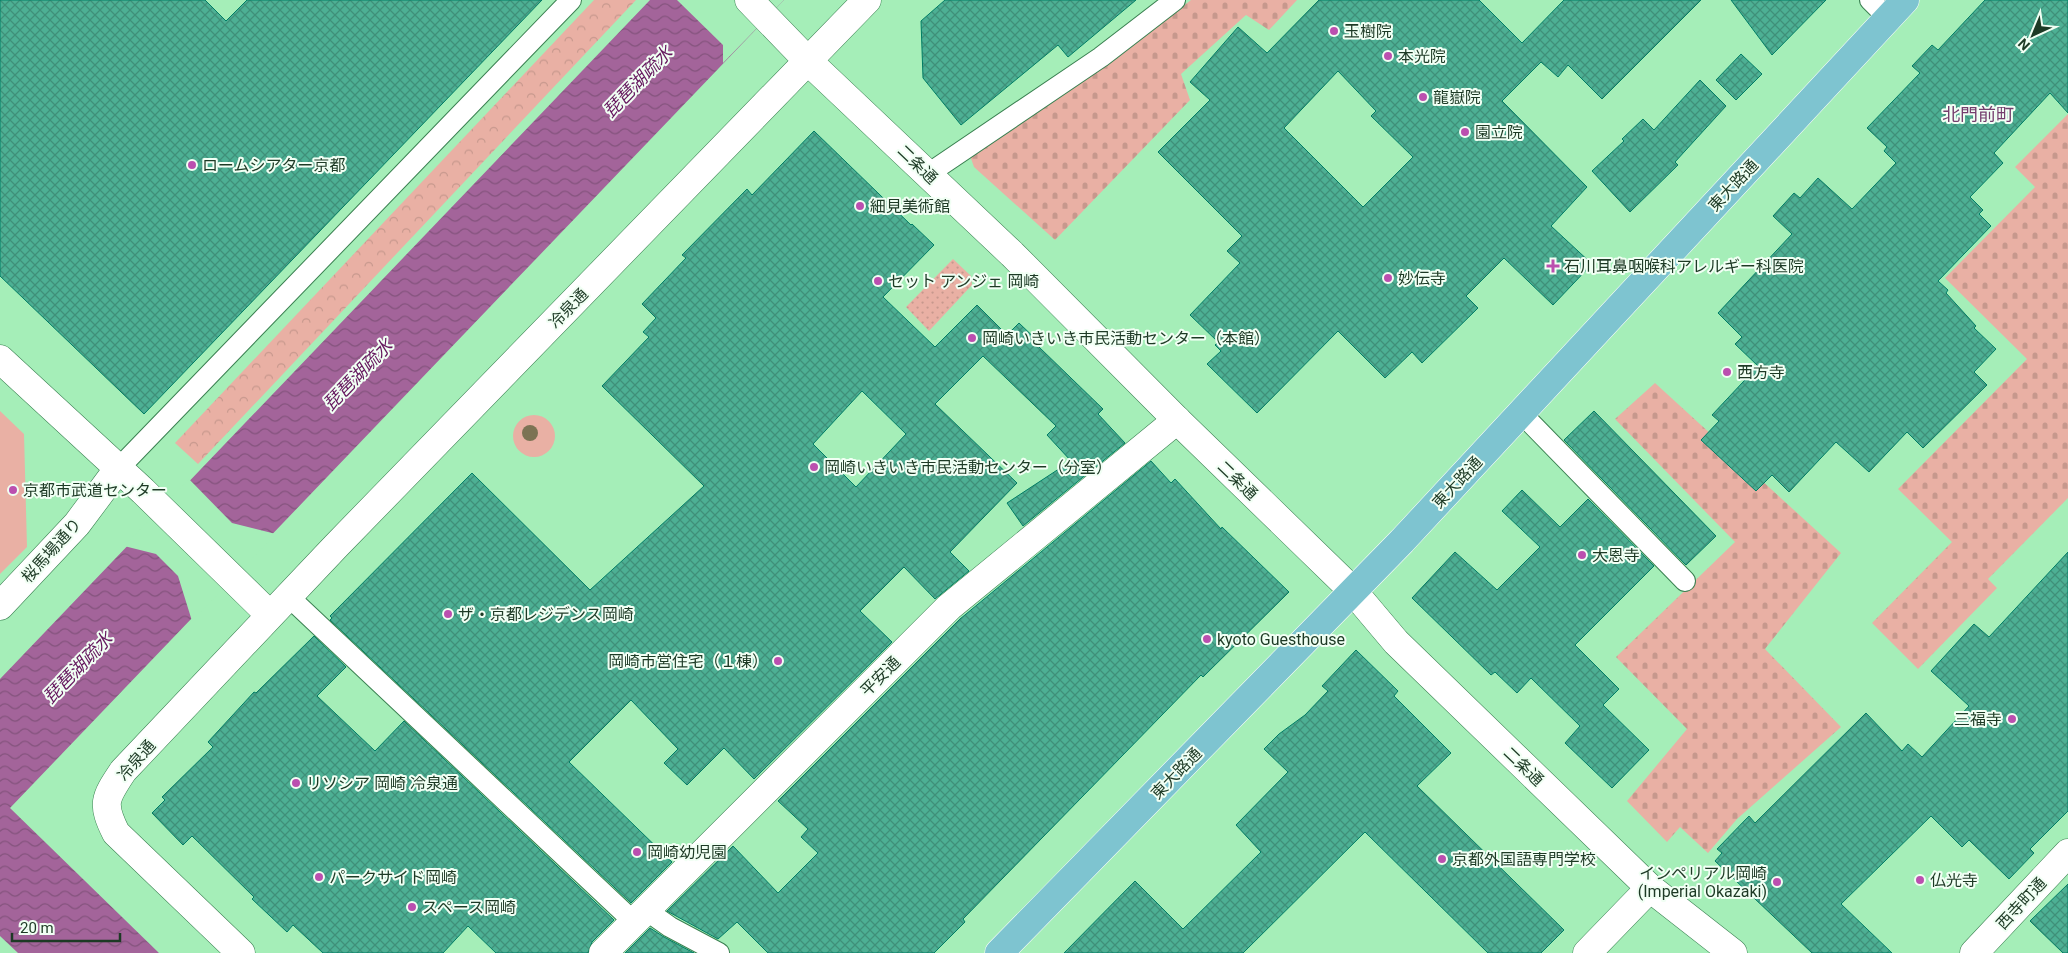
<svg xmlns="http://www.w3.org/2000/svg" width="2068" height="953" font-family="Roboto,'Noto Sans JP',sans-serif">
<defs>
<pattern id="forest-crowns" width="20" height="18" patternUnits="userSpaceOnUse" patternTransform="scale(1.25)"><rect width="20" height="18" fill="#e9b0a4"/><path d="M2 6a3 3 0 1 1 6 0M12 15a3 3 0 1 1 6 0" fill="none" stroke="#c7988d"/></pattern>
<pattern id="cemetery-stones" width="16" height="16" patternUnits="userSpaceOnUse" patternTransform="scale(1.25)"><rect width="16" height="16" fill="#e9b0a4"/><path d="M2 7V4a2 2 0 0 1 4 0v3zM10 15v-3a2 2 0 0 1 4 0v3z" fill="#c7988d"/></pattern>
<pattern id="park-dots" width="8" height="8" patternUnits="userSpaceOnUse" patternTransform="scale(1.25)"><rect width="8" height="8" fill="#e9b0a4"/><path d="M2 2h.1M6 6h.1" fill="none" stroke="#c7988d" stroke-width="1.8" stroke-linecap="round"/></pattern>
<pattern id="water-waves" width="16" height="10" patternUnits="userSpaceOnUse" patternTransform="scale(1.25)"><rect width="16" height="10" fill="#a3649a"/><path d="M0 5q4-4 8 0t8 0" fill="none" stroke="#84537d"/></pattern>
<pattern id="building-cross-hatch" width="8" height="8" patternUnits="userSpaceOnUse" patternTransform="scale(1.25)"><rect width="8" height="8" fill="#4db094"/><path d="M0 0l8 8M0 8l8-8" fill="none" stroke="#3f9079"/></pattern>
</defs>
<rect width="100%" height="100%" fill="#a5eeb8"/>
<path fill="#e9b0a4" d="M0 411 24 434 27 547 0 574Z
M513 436a21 21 0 1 1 42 0a21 21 0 1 1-42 0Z"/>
<path fill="url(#forest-crowns)" d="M594 0H636L198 464 175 443Z"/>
<path fill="url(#cemetery-stones)" d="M1191 0H1297L1269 30 1246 15 1181 74 1190 100 1055 240 974 167 969 153 1108 64Z
M2068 114V498L1988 579 1997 588 1918 669 1872 623 1952 542 1898 489 2027 359 1945 278 2035 187 2015 167Z
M1655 383 1841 553 1765 649 1841 727 1737 819 1708 853 1680 827 1667 842 1627 801 1687 729 1616 657 1735 542 1615 419Z"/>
<path fill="url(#park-dots)" d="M953 259 971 276 972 285 929 331 906 307Z"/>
<path fill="url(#water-waves)" d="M650 0H784L10 808 159 953H18L0 936V679Z"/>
<path fill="#a5eeb8" d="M677 0H784L723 63V45Z
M189 479 232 523 276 534 192 621 178 576 156 554 124 546Z"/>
<path fill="url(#building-cross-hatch)" stroke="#007e65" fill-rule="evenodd" d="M0 0H205L226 21 247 0H542L144 414 0 276Z
M945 0H1136L1068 57 1058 45 961 125 923 78 921 21Z
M1319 0H1479L1522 43 1564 0H1701L1602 99 1568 65 1558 77 1541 62 1502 101 1587 187 1551 226 1592 264 1553 305 1504 258 1466 296 1478 308 1422 363 1412 352 1385 378 1338 331 1257 413 1207 364 1221 351 1215 345 1218 342 1190 315 1240 263 1227 251 1242 236 1158 152 1210 100 1190 82 1238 27 1267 53ZM1338 71 1376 111 1371 116 1413 157 1363 207 1284 128Z
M1731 0H1826L1772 55Z
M1985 0H2068V113L2050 93 1994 153 2003 163 1970 197 1983 210 1979 214 1991 226 1938 281 1948 290 1946 293 1976 326 1974 328 1996 349 1974 372 1987 385 1923 448 1907 432 1869 472 1836 442 1789 492 1772 475 1756 491 1701 440 1719 421 1712 415 1758 366 1735 344 1742 337 1718 313 1792 234 1773 216 1794 193 1800 198 1818 178 1852 209 1896 163 1884 151 1887 147 1867 128 1920 73 1912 66 1932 45 1938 50Z
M1741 54 1762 74 1736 100 1716 80Z
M1700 80 1726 106 1675 162 1678 165 1630 212 1592 171 1624 141 1622 139 1643 119 1654 130Z
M814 131 911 225 912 224 934 245 883 297 935 347 977 305 1007 335 1019 323 1042 345 1039 347 1103 409 1098 414 1125 443 1023 526 1007 503 1071 461 1047 435 1056 426 983 356 935 404 1017 483 950 552 969 571 935 599 904 567 860 611 892 642 754 779 724 748 687 785 664 763 678 749 631 700 569 762 672 862 631 903 330 620 332 618 330 616 472 473 590 590 704 486 602 386 649 337 643 332 656 318 642 304 686 258 682 255 747 189 752 195ZM862 391 906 434 856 487 813 444Z
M1594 411 1716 536 1686 565 1564 440Z
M1151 461 1171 483 1175 479 1221 529 1222 527 1289 592 1203 677 1201 675 963 919 965 922 934 953H768L737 922 718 939 667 911 733 846 778 893 818 853 801 837 808 829 778 801 960 619Z
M1522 490 1560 527 1588 499 1654 566 1575 645 1619 689 1603 705 1649 750 1612 788 1565 743 1580 726 1531 678 1517 693 1495 672 1491 675 1412 598 1455 552 1497 590 1540 547 1502 511Z
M2068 552V811L2030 849 2034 853 2009 879 1969 840 1962 847 1931 816 1841 904 1892 953H1812L1715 861 1722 853 1717 849 1749 816 1755 823 1866 713 1902 751 1908 744 1922 757 1969 706 1931 671 1974 624 1989 637Z
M314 636 346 667 317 696 375 751 404 721 614 920 592 942 588 953H496L468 926 443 953H323L293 925 287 932 252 899 254 897 192 836 183 845 152 813 165 800 162 797 213 747 208 742 254 692 256 693Z
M1356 650 1398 691 1394 696 1451 753 1417 786 1564 930 1541 953H1488L1365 832 1243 953H1064L1135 881 1183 929 1261 852 1236 825 1288 772 1264 749 1279 734 1305 715 1328 691 1322 686Z
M2068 884V953H2063L2030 921Z
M650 928 664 937 694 953H625Z"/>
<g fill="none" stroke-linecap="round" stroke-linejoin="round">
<g stroke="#3a8051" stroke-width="22">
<path id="service" d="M1870 0 1888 18
M928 174 1101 57 1175 0
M1521 413 1685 581
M118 469 571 0
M288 596 634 922
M646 910 670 927 719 953"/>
</g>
<g stroke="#3a8051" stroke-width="29">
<path id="minor" d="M603 953 949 607 1177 420
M1587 953 1650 888
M1974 953 2068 853"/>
</g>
<g stroke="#3a8051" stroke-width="29">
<path id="tertiary" d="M749 0 808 61 1012 254 1177 420 1353 591 1396 642 1650 888 1733 953
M0 359 143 491 270 615
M0 606 77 524 118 469
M241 953 116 833C101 803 105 798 123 771L336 546 867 0"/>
</g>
<g stroke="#fff" stroke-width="29">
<path id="primary" d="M999 953 1402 541 1905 0"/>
</g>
<use href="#service" stroke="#fff" stroke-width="20"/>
<use href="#minor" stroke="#fff" stroke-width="28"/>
<use href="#tertiary" stroke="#fff" stroke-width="28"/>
<use href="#primary" stroke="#7ec4d0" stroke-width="28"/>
</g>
<circle fill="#7c7354" cx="530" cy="433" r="8"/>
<g fill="#bb4faf" stroke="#f1fff4" stroke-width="2">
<circle cx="1334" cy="31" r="5"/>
<circle cx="1388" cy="56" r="5"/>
<circle cx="1423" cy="97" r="5"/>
<circle cx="1465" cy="132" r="5"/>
<circle cx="192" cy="165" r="5"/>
<circle cx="860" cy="206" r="5"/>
<path d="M1550.5 258.5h5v5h5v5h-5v5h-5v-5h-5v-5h5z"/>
<circle cx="1388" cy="278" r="5"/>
<circle cx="878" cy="281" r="5"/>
<circle cx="972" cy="338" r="5"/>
<circle cx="1727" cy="372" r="5"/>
<circle cx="814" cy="467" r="5"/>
<circle cx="13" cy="490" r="5"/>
<circle cx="1582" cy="555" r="5"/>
<circle cx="448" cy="614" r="5"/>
<circle cx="1207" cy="639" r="5"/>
<circle cx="778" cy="661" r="5"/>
<circle cx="2012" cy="719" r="5"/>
<circle cx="296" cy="783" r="5"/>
<circle cx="637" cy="852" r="5"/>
<circle cx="1442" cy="859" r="5"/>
<circle cx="319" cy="877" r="5"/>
<circle cx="1920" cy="880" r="5"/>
<circle cx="1777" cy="882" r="5"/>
<circle cx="412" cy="907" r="5"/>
</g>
<g text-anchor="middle" stroke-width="4" stroke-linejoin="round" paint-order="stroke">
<g font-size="16" fill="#1d3a25" stroke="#f1fff4" text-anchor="start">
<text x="1344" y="37">玉樹院</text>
<text x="1398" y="62">本光院</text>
<text x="1433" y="103">龍嶽院</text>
<text x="1475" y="138">園立院</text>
<text x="202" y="171">ロームシアター京都</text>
<text x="870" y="212">細見美術館</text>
<text x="1564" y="272">石川耳鼻咽喉科アレルギー科医院</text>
<text x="1398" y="284">妙伝寺</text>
<text x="888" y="287">セット アンジェ 岡崎</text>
<text x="982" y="344">岡崎いきいき市民活動センター（本館）</text>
<text x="1737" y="378">西方寺</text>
<text x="824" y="473">岡崎いきいき市民活動センター（分室）</text>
<text x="23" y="496">京都市武道センター</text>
<text x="1592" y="561">大恩寺</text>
<text x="458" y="620">ザ・京都レジデンス岡崎</text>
<text x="1217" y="645">kyoto Guesthouse</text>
<text x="768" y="667" text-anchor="end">岡崎市営住宅（１棟）</text>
<text x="2002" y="725" text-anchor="end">三福寺</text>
<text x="306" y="789">リソシア 岡崎 冷泉通</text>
<text x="647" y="858">岡崎幼児園</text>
<text x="1452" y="865">京都外国語専門学校</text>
<text x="1767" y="879" text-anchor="end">インペリアル岡崎<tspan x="1767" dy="18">(Imperial Okazaki)</tspan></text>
<text x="329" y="883">パークサイド岡崎</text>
<text x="1930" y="886">仏光寺</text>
<text x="422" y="913">スペース岡崎</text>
</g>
<g font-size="16" fill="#1d3a25" stroke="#f1fff4">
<text transform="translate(918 164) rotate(44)" y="6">二条通</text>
<text transform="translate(1733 185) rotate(-47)" y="6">東大路通</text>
<text transform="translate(568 308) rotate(-46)" y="6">冷泉通</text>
<text transform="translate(1238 480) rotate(44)" y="6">二条通</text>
<text transform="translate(1457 482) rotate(-47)" y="6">東大路通</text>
<text transform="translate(51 550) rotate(-48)" y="6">桜馬場通り</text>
<text transform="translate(880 676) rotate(-45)" y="6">平安通</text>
<text transform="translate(136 760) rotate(-49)" y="6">冷泉通</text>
<text transform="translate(1524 766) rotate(44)" y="6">二条通</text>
<text transform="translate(1176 773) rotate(-46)" y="6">東大路通</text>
<text transform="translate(2021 903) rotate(-47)" y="6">西寺町通</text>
</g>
<g font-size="18" font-style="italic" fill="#65175e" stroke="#f1fff4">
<text transform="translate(638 82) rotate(-46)" y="6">琵琶湖疏水</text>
<text transform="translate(358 375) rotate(-46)" y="6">琵琶湖疏水</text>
<text transform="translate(78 668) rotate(-46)" y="6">琵琶湖疏水</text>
</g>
<g font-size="18" fill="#743d6d" stroke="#f1fff4">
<text x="1978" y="121">北門前町</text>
</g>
</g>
<g transform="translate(2033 35) rotate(224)" stroke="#f1fff4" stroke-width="4" paint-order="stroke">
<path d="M0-4L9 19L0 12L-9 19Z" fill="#1d3a25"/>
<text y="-8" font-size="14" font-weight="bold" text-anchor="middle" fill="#1d3a25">N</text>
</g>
<path d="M12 933v8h108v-8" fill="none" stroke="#1d3a25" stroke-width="2.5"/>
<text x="20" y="933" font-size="15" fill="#1d3a25" stroke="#f1fff4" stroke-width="4" paint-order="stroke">20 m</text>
</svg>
